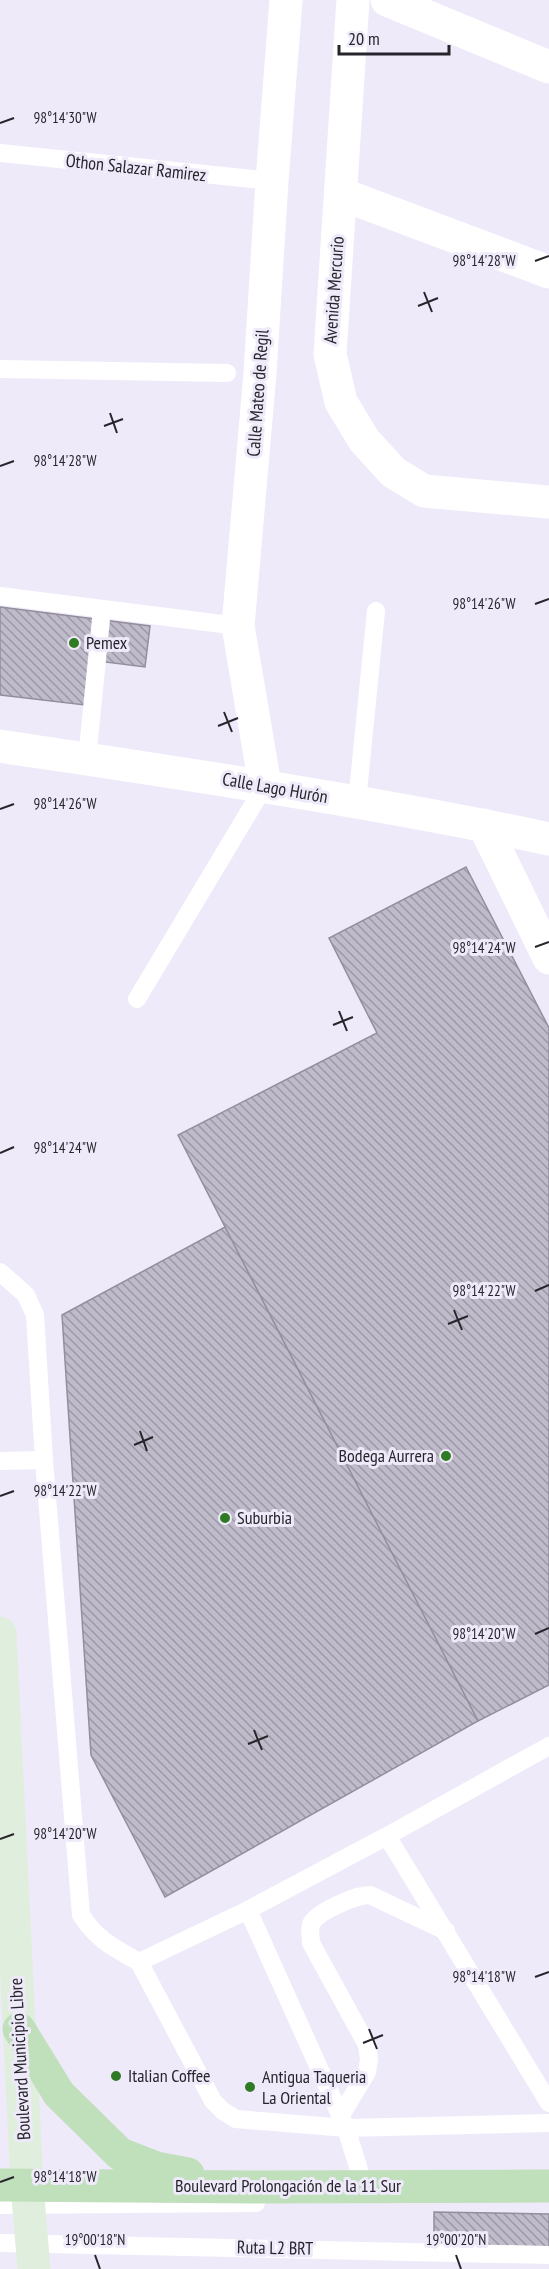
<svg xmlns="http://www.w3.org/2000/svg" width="549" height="2269" font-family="'PT Sans Narrow',sans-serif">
<defs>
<pattern id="building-back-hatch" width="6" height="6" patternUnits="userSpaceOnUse" patternTransform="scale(1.5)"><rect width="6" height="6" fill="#c0bbca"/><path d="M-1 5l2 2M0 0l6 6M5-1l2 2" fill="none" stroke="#9c98a4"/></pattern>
</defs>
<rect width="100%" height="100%" fill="#efeafa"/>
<path fill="url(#building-back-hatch)" stroke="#938e9d" stroke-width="1.5" d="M0 607 150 626 145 667 90 660 85 705 0 695Z
M466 867 549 1028V1685L478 1721 178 1135 377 1033 329 938Z
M225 1227 478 1721 165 1897 91 1755 62 1315Z
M434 2212 549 2214V2253L434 2250Z"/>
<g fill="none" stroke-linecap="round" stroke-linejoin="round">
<path stroke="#fff" stroke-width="18" d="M0 153 272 181
M0 369 227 373
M0 596 238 626
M87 759 102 609
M357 802 376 611
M137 999 265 785
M0 1272 26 1295 35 1315 44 1460 81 1915C97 1940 114 1948 139 1962
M0 1461 44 1460
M387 1836 549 1746
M248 1910 387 1836 549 2103
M341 2115 367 2072 369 2059 367 2045 311 1943C311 1937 309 1930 311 1924 318 1911 356 1895 370 1895L446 1931
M364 2186 346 2128 248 1910 139 1962 213 2101 223 2111 236 2119 346 2128 549 2123
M0 2205 256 2203
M0 2243 549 2255"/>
<path stroke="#fff" stroke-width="33" d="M353 0 330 354 341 402 364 440 393 472 424 491 549 502
M387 0 549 67
M341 194 549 272
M0 746C184 774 367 800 549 839
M265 785 238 626 260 373 272 181 286 0
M484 825 549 958"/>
<path stroke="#e0efdd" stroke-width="33" d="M0 1633 27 2185 34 2269"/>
<path stroke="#c0dfbb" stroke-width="33" d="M19 2029 59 2094 120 2154 156 2168 188 2174
M0 2185 254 2187 549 2186"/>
</g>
<path fill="none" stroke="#27252b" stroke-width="2" d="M0 123 14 118M535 261 549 256M424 292 432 312M418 306 438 298M110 413 117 433M104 426 123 419M0 466 14 461M535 604 549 599M224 712 232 732M218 726 238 718M0 809 14 804M535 947 549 942M339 1011 347 1031M333 1025 353 1017M0 1153 14 1147M535 1291 549 1285M454 1310 462 1330M448 1324 468 1316M140 1431 147 1451M134 1445 153 1437M0 1496 14 1491M535 1634 549 1628M254 1730 262 1750M248 1744 268 1736M0 1839 14 1834M535 1977 549 1972M369 2029 377 2049M363 2043 383 2035M0 2182 14 2177M95 2255 100 2269M456 2255 461 2269"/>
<g fill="#2f7b23" stroke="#efeafa" stroke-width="2">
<circle cx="74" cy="643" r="6"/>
<circle cx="446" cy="1456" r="6"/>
<circle cx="225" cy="1518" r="6"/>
<circle cx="116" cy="2076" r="6"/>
<circle cx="250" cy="2087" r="6"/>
</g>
<g text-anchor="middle" stroke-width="6" stroke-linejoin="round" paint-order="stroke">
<g font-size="18" fill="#27252b" stroke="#efeafa">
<text transform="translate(136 168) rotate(6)" y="6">Othon Salazar Ramirez</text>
<text transform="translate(334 290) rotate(-86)" y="6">Avenida Mercurio</text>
<text transform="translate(258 393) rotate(-86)" y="6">Calle Mateo de Regil</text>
<text transform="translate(275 788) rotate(10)" y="6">Calle Lago Hurón</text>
<text transform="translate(20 2059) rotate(-93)" y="6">Boulevard Municipio Libre</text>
<text x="288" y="2192">Boulevard Prolongación de la 11 Sur</text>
<text transform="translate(275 2248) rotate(1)" y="6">Ruta L2 BRT</text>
</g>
<g font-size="18" fill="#27252b" stroke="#efeafa" text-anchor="start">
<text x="86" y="649">Pemex</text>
<text x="434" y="1462" text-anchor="end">Bodega Aurrera</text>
<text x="237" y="1524">Suburbia</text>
<text x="128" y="2082">Italian Coffee</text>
<text x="262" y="2083">Antigua Taqueria<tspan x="262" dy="21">La Oriental</tspan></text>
</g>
</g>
<g font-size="15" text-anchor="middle" fill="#27252b" stroke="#efeafa" stroke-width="6" stroke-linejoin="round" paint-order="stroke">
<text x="65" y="123">98°14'30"W</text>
<text x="484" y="266">98°14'28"W</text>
<text x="65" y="466">98°14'28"W</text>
<text x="484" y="609">98°14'26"W</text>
<text x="65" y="809">98°14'26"W</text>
<text x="484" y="953">98°14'24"W</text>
<text x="65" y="1153">98°14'24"W</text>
<text x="484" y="1296">98°14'22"W</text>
<text x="65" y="1496">98°14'22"W</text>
<text x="484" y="1639">98°14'20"W</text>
<text x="65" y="1839">98°14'20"W</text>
<text x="484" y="1982">98°14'18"W</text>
<text x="65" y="2182">98°14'18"W</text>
<text x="95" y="2245">19°00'18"N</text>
<text x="456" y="2245">19°00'20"N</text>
</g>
<path d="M339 45v9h110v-9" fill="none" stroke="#27252b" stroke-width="3"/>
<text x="348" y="45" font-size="18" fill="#27252b" stroke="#efeafa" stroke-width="4.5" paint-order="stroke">20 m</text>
</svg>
